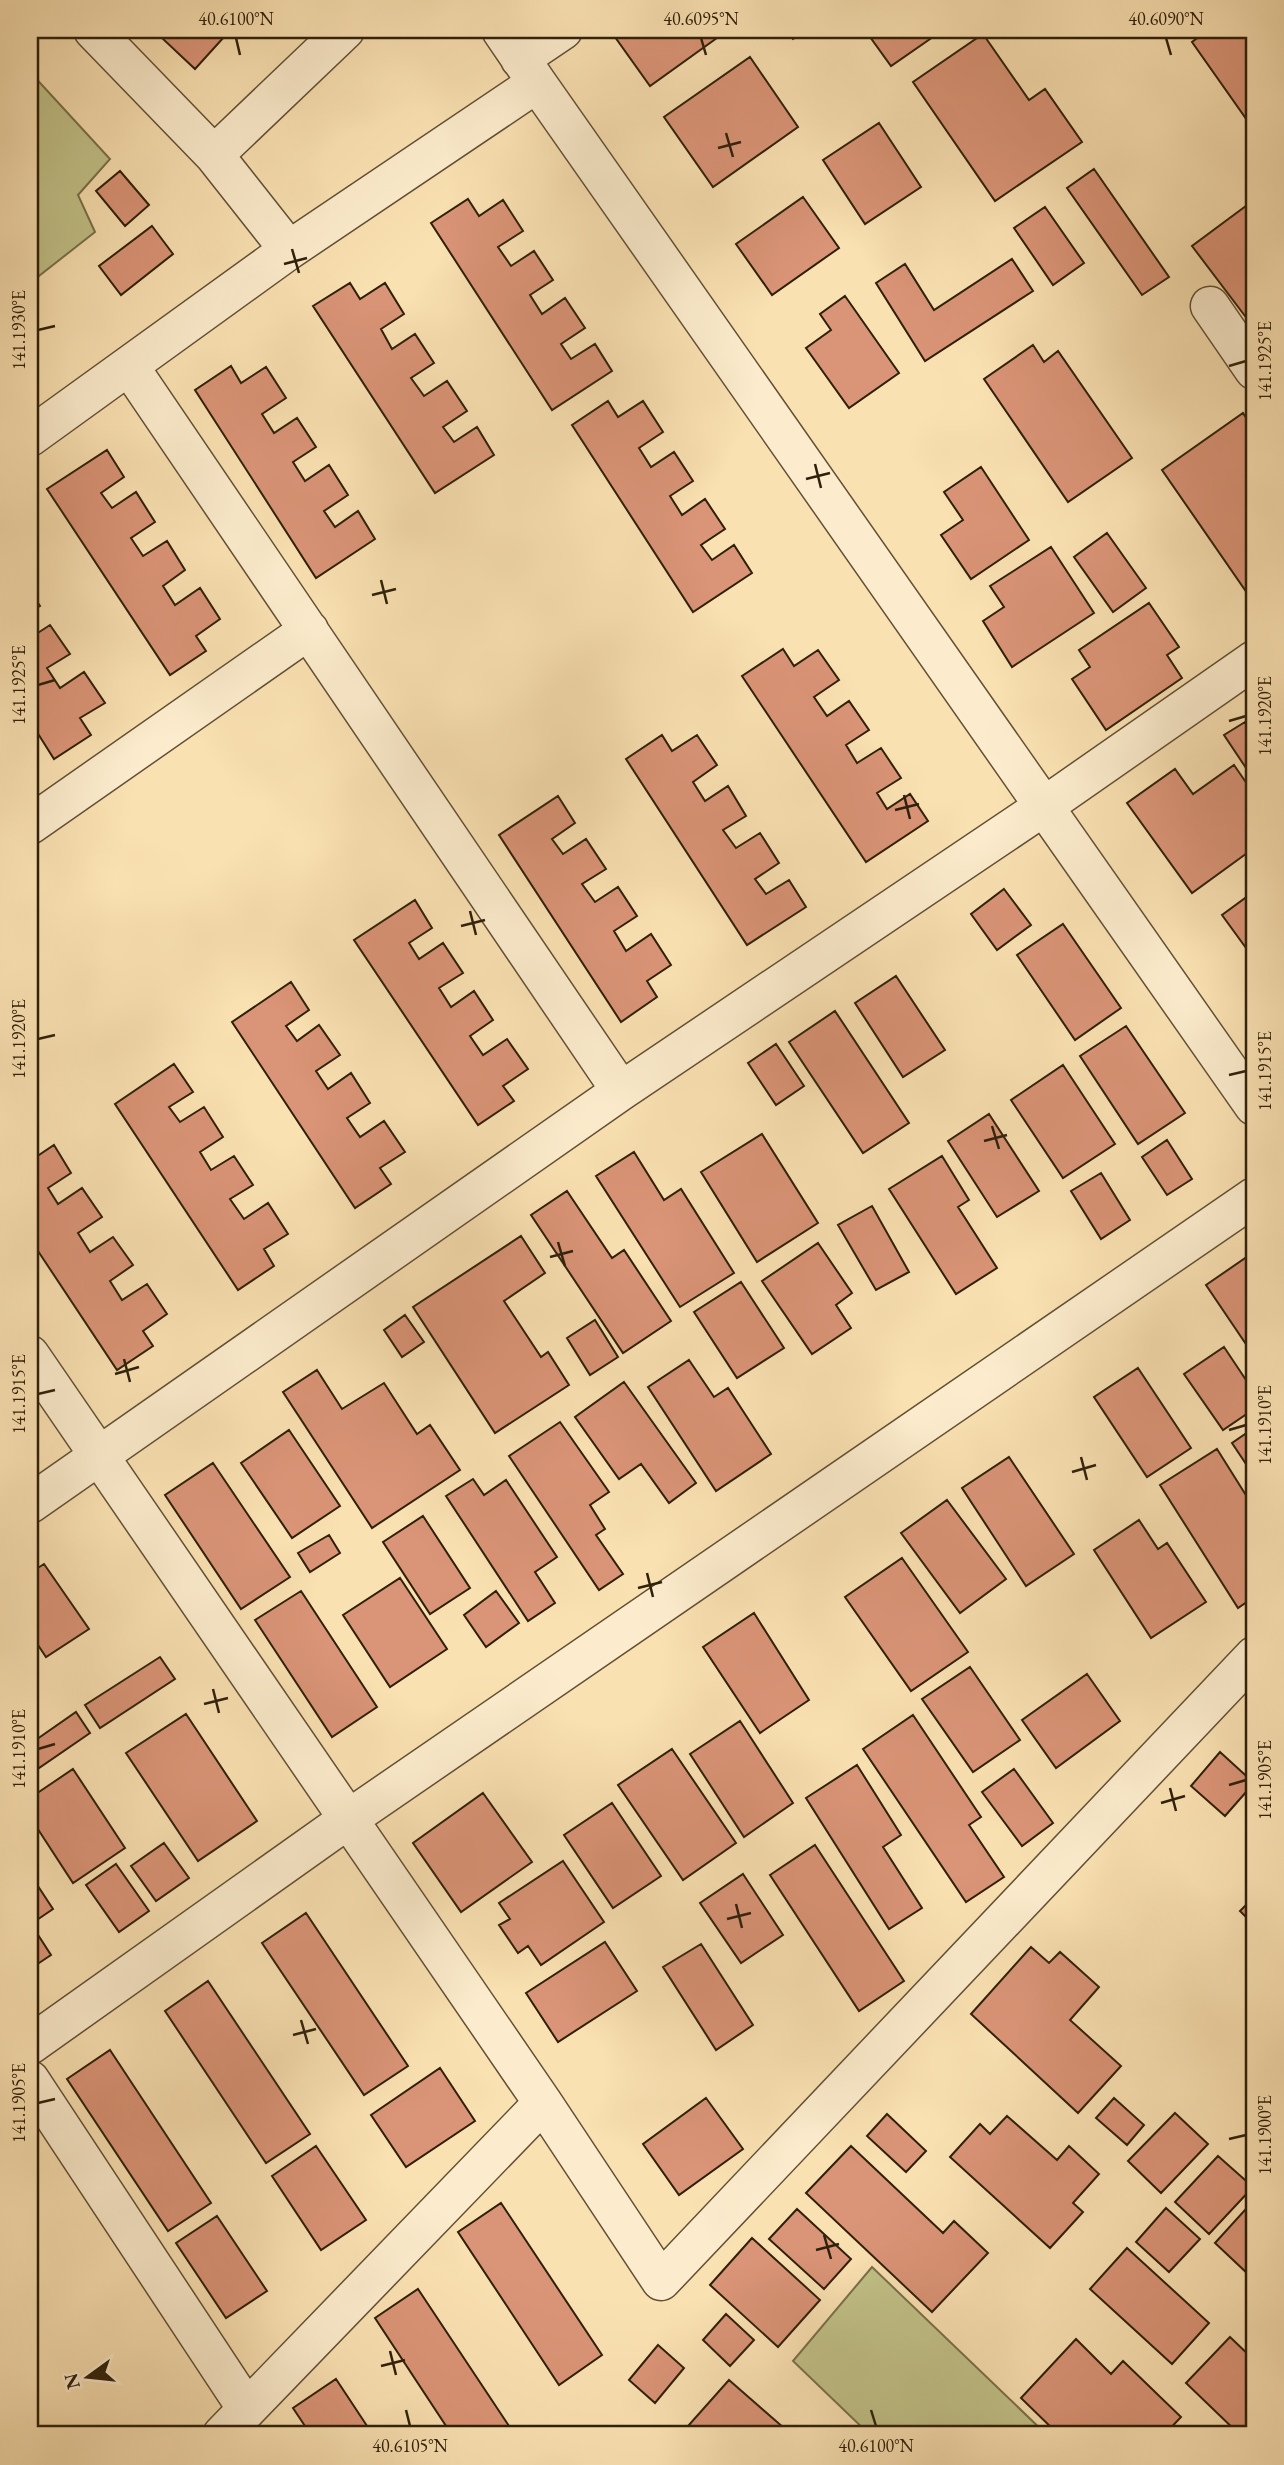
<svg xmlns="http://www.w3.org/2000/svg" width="1284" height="2465" font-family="'EB Garamond',serif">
<rect width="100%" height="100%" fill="#fae1b2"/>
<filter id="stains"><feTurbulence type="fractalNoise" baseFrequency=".00286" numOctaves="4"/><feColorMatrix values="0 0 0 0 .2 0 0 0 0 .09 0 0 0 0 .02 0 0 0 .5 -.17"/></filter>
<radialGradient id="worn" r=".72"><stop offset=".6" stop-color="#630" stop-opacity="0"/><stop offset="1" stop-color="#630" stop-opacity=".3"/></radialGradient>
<path fill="#c2c289" stroke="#78714a" stroke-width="2" d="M30 72 110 159 78 195 95 232 30 283Z
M872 2267 1047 2435H870L793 2361Z"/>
<path fill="#da9477" stroke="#2f200b" stroke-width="2" d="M171 30H217L224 37 195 69 163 39Z
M610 30H728L650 86Z
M787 30H808L793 39Z
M865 30H943L891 66Z
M1208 30H1254V130L1192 42Z
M983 34 1029 100 1045 89 1082 142 995 201 913 82Z
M750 57 798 127 713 187 664 117Z
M879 123 921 187 865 224 823 160Z
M1094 169 1169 277 1142 295 1067 188Z
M120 171 149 205 125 226 96 191Z
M803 197 839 248 772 295 736 244Z
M468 199 479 216 503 200 523 231 498 247 511 266 534 251 553 280 530 295 542 314 565 298 585 328 561 344 571 359 595 344 612 371 552 410 431 223Z
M1254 200V316L1248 320 1192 246Z
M1045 207 1084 263 1053 285 1014 228Z
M152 226 173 254 121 295 99 266Z
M1012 259 1033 291 925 361 876 283 905 264 934 310Z
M350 283 360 299 385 283 404 314 381 329 392 349 415 334 434 363 411 378 424 396 447 381 467 411 443 427 454 442 477 427 494 455 435 493 313 306Z
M845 296 899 373 849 408 806 348 831 330 820 314Z
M1033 345 1044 362 1058 351 1132 458 1068 502 984 379Z
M231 366 241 383 266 367 286 398 262 414 274 433 297 418 316 447 293 462 305 481 329 465 348 495 324 511 335 527 358 511 375 539 316 578 195 390Z
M608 401 618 417 643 401 663 432 639 448 651 467 674 452 693 481 670 496 682 515 705 499 725 529 701 545 712 560 734 545 752 573 693 612 572 425Z
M1243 413 1254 430V603L1162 470Z
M107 450 124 477 101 493 112 508 136 492 155 522 131 538 143 556 167 541 185 570 163 586 175 605 200 588 220 619 196 636 206 651 170 675 47 489Z
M981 467 1029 540 971 579 941 535 963 520 944 492Z
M1107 533 1146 588 1113 612 1074 557Z
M1051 547 1094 613 1012 667 983 621 1004 607 990 586Z
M30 591 40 606 30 612Z
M1149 603 1179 647 1167 655 1182 678 1106 730 1072 679 1090 667 1079 650Z
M50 625 70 654 47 668 60 688 84 672 105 703 80 718 91 735 54 759 30 721V638Z
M783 649 794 666 818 650 839 680 814 697 827 716 849 701 869 730 846 745 857 763 881 748 901 778 877 793 887 809 910 794 928 821 866 862 742 676Z
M1245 722 1254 735V772L1250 774 1224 735Z
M662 735 672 751 697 735 717 765 693 782 705 801 728 786 746 816 723 830 736 848 760 833 779 863 755 879 766 894 789 880 806 907 747 945 626 759Z
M1234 765 1254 794V848L1192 893 1127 803 1175 769 1193 794Z
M558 796 575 823 552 839 563 854 586 839 606 869 582 884 595 902 618 887 637 916 614 931 626 951 651 934 671 965 647 981 657 997 621 1022 499 835Z
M1004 889 1031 925 997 950 971 914Z
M1252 893 1254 896V959L1222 915Z
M415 900 432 928 409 943 419 959 443 943 463 973 439 988 451 1007 474 991 493 1020 470 1036 483 1055 507 1039 528 1069 503 1086 514 1101 478 1125 354 940Z
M1063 924 1121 1008 1075 1040 1017 955Z
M896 976 945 1050 903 1077 855 1003Z
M291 982 309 1010 286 1026 297 1041 319 1025 340 1055 316 1071 328 1089 351 1073 370 1103 347 1118 360 1137 384 1121 405 1152 380 1168 391 1184 355 1208 232 1022Z
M835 1011 909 1123 863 1153 789 1042Z
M1126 1026 1185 1113 1138 1144 1080 1056Z
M776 1044 804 1086 776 1105 748 1063Z
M174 1064 193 1092 169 1107 180 1122 204 1107 223 1137 200 1152 211 1170 234 1156 253 1185 230 1199 244 1219 268 1203 288 1234 264 1249 274 1266 238 1290 115 1104Z
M1063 1065 1115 1144 1063 1178 1011 1100Z
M989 1114 1039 1191 997 1217 948 1141Z
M762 1134 818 1223 757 1262 701 1172Z
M1167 1140 1192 1179 1167 1195 1142 1157Z
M54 1145 71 1173 48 1188 58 1204 82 1188 102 1217 78 1233 90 1252 113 1237 133 1265 110 1281 122 1300 147 1284 167 1314 143 1331 153 1346 117 1370 30 1239V1161Z
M634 1152 664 1200 681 1189 734 1273 680 1307 596 1176Z
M942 1156 969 1200 958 1207 997 1268 956 1294 889 1189Z
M1101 1173 1130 1220 1101 1239 1071 1191Z
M567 1191 612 1258 624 1250 671 1321 623 1353 531 1215Z
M872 1206 909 1272 876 1290 838 1225Z
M521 1236 545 1273 504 1301 541 1357 548 1352 569 1385 495 1433 413 1307Z
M818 1243 852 1293 836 1305 851 1328 812 1354 762 1281Z
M1254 1252V1356L1206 1285Z
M741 1282 784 1348 737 1378 694 1312Z
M405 1315 424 1342 402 1357 384 1330Z
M595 1320 618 1357 590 1375 567 1338Z
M1224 1347 1254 1392V1409L1223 1430 1184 1374Z
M689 1360 714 1397 728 1388 771 1454 716 1491 648 1387Z
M1138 1368 1191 1448 1147 1477 1094 1397Z
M317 1370 342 1409 384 1383 417 1434 430 1425 460 1470 372 1528 283 1392Z
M624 1382 696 1483 669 1503 641 1464 619 1479 575 1417Z
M560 1422 609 1492 590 1505 605 1529 596 1535 623 1574 599 1590 509 1456Z
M1254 1428V1476L1232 1443Z
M289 1430 340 1506 292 1538 241 1463Z
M1217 1449 1254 1508V1597L1238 1608 1160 1485Z
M1009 1457 1074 1554 1026 1586 962 1488Z
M213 1463 290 1577 241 1609 165 1495Z
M473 1479 484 1495 506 1480 557 1557 535 1572 555 1603 528 1621 446 1496Z
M947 1500 1006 1579 960 1613 901 1533Z
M423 1516 470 1588 430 1614 383 1542Z
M1139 1520 1158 1549 1167 1543 1206 1602 1151 1638 1094 1550Z
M329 1535 340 1553 310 1572 298 1553Z
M902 1558 968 1652 911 1691 845 1597Z
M44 1564 89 1629 46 1657 30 1633V1573Z
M400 1578 447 1649 390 1687 343 1615Z
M301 1591 377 1707 332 1737 255 1620Z
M496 1591 519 1623 486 1647 464 1615Z
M754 1613 809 1700 760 1733 703 1647Z
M160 1657 175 1679 100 1728 85 1705Z
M970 1667 1020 1740 973 1772 922 1699Z
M1087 1674 1120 1721 1056 1768 1022 1720Z
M76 1712 90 1733 39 1768 30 1754V1744Z
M186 1714 257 1821 198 1861 126 1753Z
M913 1715 981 1817 969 1825 1004 1877 966 1902 863 1749Z
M740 1721 793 1803 744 1837 690 1754Z
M672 1749 736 1843 683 1880 618 1785Z
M1220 1752 1254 1783 1225 1816 1191 1786Z
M857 1765 901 1835 883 1847 922 1908 889 1929 806 1798Z
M73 1769 125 1848 73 1883 30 1817V1798Z
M1014 1769 1053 1823 1022 1846 982 1792Z
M483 1793 532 1862 461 1912 413 1843Z
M612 1803 661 1876 613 1908 564 1835Z
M164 1843 189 1878 156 1901 131 1866Z
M815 1845 904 1981 859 2011 770 1875Z
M563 1861 604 1922 541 1965 528 1946 518 1953 499 1925 510 1919 499 1903Z
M116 1864 149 1911 119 1932 86 1885Z
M30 1874 53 1909 31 1924 51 1955 30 1969Z
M743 1874 783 1935 741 1963 700 1903Z
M1254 1897V1925L1240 1911Z
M306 1913 408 2066 364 2095 262 1943Z
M605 1942 637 1991 558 2042 526 1993Z
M701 1944 753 2025 716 2050 663 1967Z
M1031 1947 1049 1963 1060 1952 1099 1987 1070 2020 1121 2066 1078 2113 971 2014Z
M208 1981 310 2134 266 2163 165 2011Z
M110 2050 211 2203 168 2231 67 2079Z
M440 2068 475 2121 406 2167 371 2115Z
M706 2098 743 2149 679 2195 643 2144Z
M1114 2098 1144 2125 1127 2145 1096 2118Z
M1175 2113 1208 2144 1161 2193 1128 2161Z
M887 2114 926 2151 906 2172 867 2136Z
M1007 2116 1057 2160 1069 2146 1099 2174 1073 2203 1083 2212 1050 2248 950 2157 980 2124 990 2134Z
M316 2146 366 2220 321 2250 272 2176Z
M851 2146 943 2233 954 2221 988 2253 932 2312 806 2193Z
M1218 2156 1253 2187 1209 2234 1175 2202Z
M1254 2200V2268L1248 2274 1215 2243Z
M501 2203 602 2355 559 2385 458 2232Z
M1166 2208 1200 2239 1169 2272 1136 2242Z
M797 2209 851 2259 824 2289 769 2239Z
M217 2216 267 2291 226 2318 176 2243Z
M752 2238 820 2300 778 2347 710 2285Z
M1127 2248 1209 2323 1172 2364 1090 2289Z
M418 2289 515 2435H452L375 2318Z
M726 2314 754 2340 730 2366 703 2340Z
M1230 2337 1254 2360V2435H1240L1186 2383Z
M1076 2339 1111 2374 1123 2361 1181 2417 1164 2435H1059L1021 2398Z
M658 2345 684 2368 655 2403 629 2380Z
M336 2379 373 2435H311L293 2408Z
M729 2380 792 2435H680Z"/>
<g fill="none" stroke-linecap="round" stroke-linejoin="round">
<g stroke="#625035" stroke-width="41">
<path id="minor" d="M93 30 214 155 289 250
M501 30 537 83
M520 59 563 30
M214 155 345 30
M1210 306 1254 370
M129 366 621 1091
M30 437 289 250 537 83 1254 1106
M30 825 309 630
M30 1355 543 2103 661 2281 1254 1656
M30 1504 621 1091 1046 805 1254 660
M30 2045 347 1820 1254 1197
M30 2080 247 2409
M222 2435 543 2103"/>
</g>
<use href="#minor" stroke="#fceccd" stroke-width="38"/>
</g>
<path fill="none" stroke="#2f200b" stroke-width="2.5" d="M236 38 240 55M701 38 706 55M1166 38 1171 55M726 133 733 157M718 148 741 142M292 249 299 273M284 264 307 258M38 330 55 326M1229 366 1246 361M815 464 821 488M806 479 830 473M381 580 387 604M372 595 396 589M38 685 55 680M1229 721 1246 716M904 795 910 819M895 810 919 804M470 911 476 935M461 926 485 920M38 1039 55 1035M1229 1075 1246 1071M992 1126 999 1149M984 1141 1007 1135M558 1242 565 1266M550 1257 573 1251M124 1359 130 1382M115 1374 139 1367M38 1394 55 1390M1229 1430 1246 1425M1081 1457 1087 1480M1072 1472 1096 1465M647 1573 653 1597M638 1588 662 1582M213 1689 219 1713M204 1704 228 1698M38 1749 55 1744M1229 1785 1246 1780M1170 1788 1176 1811M1161 1803 1185 1796M736 1904 742 1928M727 1919 751 1913M301 2020 308 2044M293 2035 316 2029M38 2103 55 2099M1229 2139 1246 2135M824 2235 831 2259M816 2250 839 2244M390 2351 396 2375M381 2366 405 2360M406 2410 410 2426M871 2410 876 2426"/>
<rect width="1284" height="2465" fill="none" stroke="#fae1b2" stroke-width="77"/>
<g transform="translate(88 2377) rotate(255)" stroke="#fceccd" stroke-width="5" paint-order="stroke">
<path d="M0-5L12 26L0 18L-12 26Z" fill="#2f200b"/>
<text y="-10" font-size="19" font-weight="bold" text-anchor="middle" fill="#2f200b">N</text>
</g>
<rect x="38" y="38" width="1208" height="2388" fill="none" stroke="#2f200b" stroke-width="2.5"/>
<g font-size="18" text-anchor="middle" fill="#2f200b">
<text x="236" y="25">40.6100°N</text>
<text x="701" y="25">40.6095°N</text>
<text x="1166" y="25">40.6090°N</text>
<text transform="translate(19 330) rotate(-90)" y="6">141.1930°E</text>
<text transform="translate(1265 361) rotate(-90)" y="6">141.1925°E</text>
<text transform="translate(19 685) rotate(-90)" y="6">141.1925°E</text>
<text transform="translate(1265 716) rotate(-90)" y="6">141.1920°E</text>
<text transform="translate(19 1039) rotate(-90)" y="6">141.1920°E</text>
<text transform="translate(1265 1071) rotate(-90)" y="6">141.1915°E</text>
<text transform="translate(19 1394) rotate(-90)" y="6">141.1915°E</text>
<text transform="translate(1265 1425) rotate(-90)" y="6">141.1910°E</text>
<text transform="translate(19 1749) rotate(-90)" y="6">141.1910°E</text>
<text transform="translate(1265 1780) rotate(-90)" y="6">141.1905°E</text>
<text transform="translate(19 2103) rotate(-90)" y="6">141.1905°E</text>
<text transform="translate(1265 2135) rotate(-90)" y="6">141.1900°E</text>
<text x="410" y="2452">40.6105°N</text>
<text x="876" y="2452">40.6100°N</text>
</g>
<rect width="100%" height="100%" filter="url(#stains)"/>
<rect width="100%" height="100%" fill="url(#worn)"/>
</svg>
